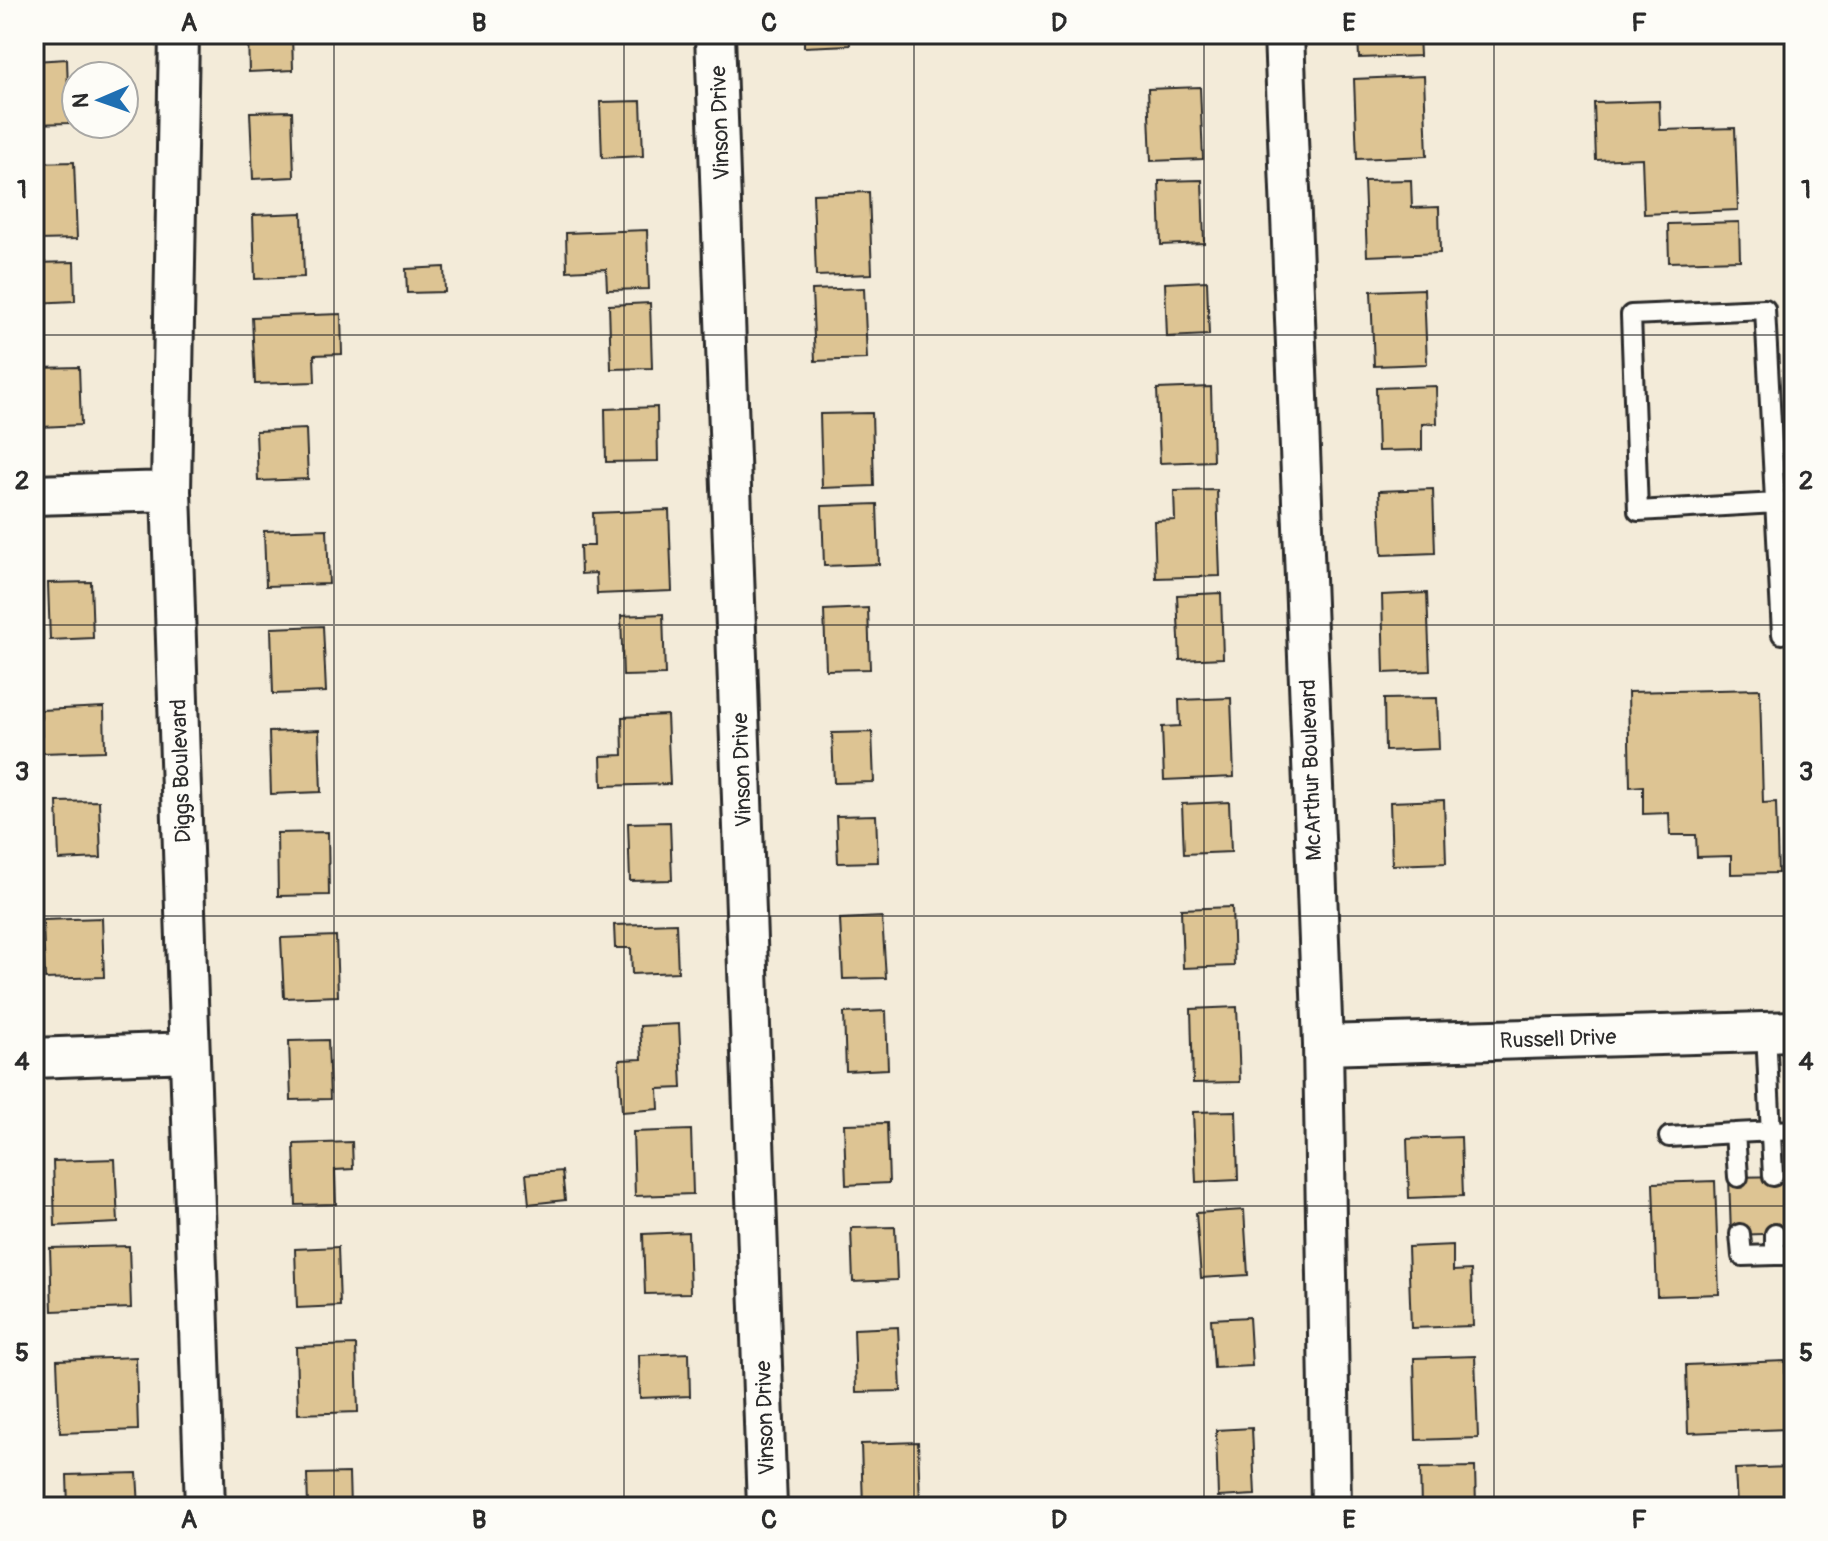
<svg xmlns="http://www.w3.org/2000/svg" width="1828" height="1541" font-family="Pangolin,sans-serif">
<rect width="100%" height="100%" fill="#f3ebd9"/>
<filter id="ink" filterUnits="userSpaceOnUse"><feTurbulence type="fractalNoise" baseFrequency=".0125" numOctaves="2"/><feDisplacementMap in="SourceGraphic" scale="16" xChannelSelector="R" yChannelSelector="G"/><feConvolveMatrix kernelMatrix="1 2 1 2 8 2 1 2 1" color-interpolation-filters="sRGB"/></filter>
<g filter="url(#ink)">
<path fill="#ddc493" stroke="#2b2b2b" stroke-width="2" d="M248 34H292L293 70 249 72Z
M804 34H849L850 45 804 47Z
M1358 34H1419L1420 56 1359 58Z
M67 59 69 123 34 124V61Z
M1424 76 1427 156 1357 159 1354 79Z
M1200 87 1203 159 1151 161 1148 89Z
M641 101 643 156 602 158 600 102Z
M1659 101 1660 130 1735 128 1738 210 1644 214 1642 158 1596 160 1594 103Z
M292 111 294 177 253 179 250 112Z
M74 162 77 239 38 240 35 163Z
M1202 180 1204 243 1161 245 1159 181Z
M1411 180 1412 208 1439 207 1440 253 1367 256 1364 181Z
M869 192 872 274 816 276 813 194Z
M302 213 304 277 255 279 253 215Z
M1739 222 1740 260 1669 262 1668 224Z
M647 230 649 289 607 290 606 269 567 271 566 233Z
M74 262 75 301 34 303V263Z
M444 267 445 292 407 293 406 269Z
M1207 281 1209 335 1167 337 1165 283Z
M864 288 867 359 815 361 812 290Z
M1424 289 1427 364 1374 366 1371 291Z
M650 303 652 368 611 369 609 305Z
M341 314 342 354 314 355 315 382 255 384 252 317Z
M79 367 81 425 41 427 39 368Z
M1436 386 1437 423 1422 424V450L1378 451 1376 388Z
M1211 387 1213 461 1160 463 1157 389Z
M657 407 658 461 606 462 605 409Z
M872 413 874 486 822 488 820 414Z
M306 429 308 479 258 481 256 431Z
M1433 489 1435 553 1382 555 1379 491Z
M1217 490 1220 576 1156 578 1154 521 1175 520 1174 491Z
M877 504 879 564 824 566 822 506Z
M669 510 672 591 597 594 596 573 581 574 580 546H594L593 513Z
M327 529 329 584 266 586 264 531Z
M91 582 93 638 50 640 48 583Z
M1221 593 1223 658 1180 660 1177 595Z
M1427 593 1430 671 1384 673 1382 595Z
M868 608 870 669 826 670 824 610Z
M663 614 665 675 623 676 621 616Z
M323 626 326 692 273 694 271 628Z
M1760 689 1763 803 1776 802 1778 873 1731 874V856L1697 857 1696 835H1670L1669 813 1643 814V786L1630 787 1628 692Z
M1231 698 1234 777 1164 780 1162 727 1180 726 1179 700Z
M1437 698 1439 749 1385 751 1384 699Z
M104 707 105 751 42 753 41 710Z
M667 715 670 784 602 786 601 756 623 755 622 717Z
M319 730 321 792 271 794 269 732Z
M872 732 874 782 834 783 832 733Z
M1444 800 1446 863 1392 865 1390 802Z
M99 801 101 858 59 860 57 802Z
M1229 802 1231 852 1184 854 1182 804Z
M876 815 878 862 838 863 836 816Z
M670 822 672 880 630 881 628 823Z
M328 832 329 895 278 896 277 833Z
M1232 907 1234 966 1183 968 1181 909Z
M882 917 886 978 843 979 840 919Z
M102 918 104 977 45 979 43 920Z
M676 923 678 972 632 974 631 948H615L614 925Z
M336 936 338 996 284 998 281 938Z
M1237 1007 1240 1082 1193 1083 1191 1009Z
M886 1011 888 1069 846 1071 844 1013Z
M679 1024 682 1088 658 1089 659 1109 622 1112 619 1060 642 1059 640 1026Z
M328 1040 330 1099 291 1100 289 1041Z
M1236 1111 1238 1180 1196 1182 1193 1112Z
M887 1123 889 1183 846 1185 844 1124Z
M691 1130 693 1194 635 1196 633 1132Z
M1461 1137 1463 1196 1409 1198 1407 1139Z
M352 1142 353 1169 335 1170 336 1204 296 1205 294 1144Z
M115 1159 118 1223 55 1226 53 1161Z
M562 1171 565 1200 529 1204 526 1174Z
M1794 1176V1233L1731 1235 1729 1177Z
M1715 1181 1719 1294 1657 1296 1653 1183Z
M1244 1210 1248 1275 1201 1278 1196 1213Z
M895 1227 897 1280 853 1282 851 1228Z
M688 1232 690 1293 645 1294 643 1234Z
M1453 1245V1271L1471 1270 1473 1326 1411 1328 1408 1247Z
M129 1246 131 1308 52 1311 50 1248Z
M338 1247 340 1306 297 1308 295 1249Z
M1249 1317 1252 1366 1214 1368 1211 1319Z
M898 1327 901 1391 856 1392 854 1329Z
M356 1345 358 1412 298 1414 296 1347Z
M689 1353 690 1396 640 1398 639 1355Z
M1475 1356 1478 1438 1416 1440 1414 1358Z
M136 1357 138 1430 60 1433 57 1360Z
M1785 1361 1787 1429 1688 1433 1686 1365Z
M1252 1428 1255 1495 1218 1497 1216 1430Z
M918 1442 920 1504 863 1506 861 1444Z
M1475 1467 1476 1507H1421L1420 1468Z
M1790 1467 1792 1507H1737L1735 1469Z
M137 1473 139 1507H68L67 1475Z
M349 1473 350 1507H308L307 1474Z"/>
<g fill="none" stroke-linecap="round" stroke-linejoin="round">
<g stroke="#2b2b2b" stroke-width="24">
<path id="lane" d="M1782 634 1765 309 1631 315 1638 511 1776 503 1794 502
M1766 1032 1773 1176
M1669 1137 1735 1133
M1738 1177 1735 1133 1794 1130
M1740 1234 1742 1256 1775 1255
M1775 1234V1255H1794"/>
</g>
<g stroke="#2b2b2b" stroke-width="44">
<path id="street" d="M179 34 171 491 205 1507
M715 34 767 1507
M1284 34 1323 1045 1331 1507
M34 495 171 491
M1323 1045 1794 1031
M34 1058 189 1052"/>
</g>
<use href="#lane" stroke="#fdfcf7" stroke-width="18"/>
<use href="#street" stroke="#fdfcf7" stroke-width="38"/>
</g>
</g>
<path fill="none" stroke="#2b2b2b" stroke-width="2" stroke-opacity="0.55" d="M334 34V1507M624 34V1507M914 34V1507M1204 34V1507M1494 34V1507M34 335H1794M34 625H1794M34 916H1794M34 1206H1794"/>
<g text-anchor="middle" stroke-width="6" stroke-linejoin="round" paint-order="stroke">
<g font-size="22" fill="#2b2b2b" stroke="#fdfcf7">
<text transform="translate(719 123) rotate(-92)" y="8">Vinson Drive</text>
<text transform="translate(741 770) rotate(-92)" y="8">Vinson Drive</text>
<text transform="translate(1310 770) rotate(-92)" y="8">McArthur Boulevard</text>
<text transform="translate(180 771) rotate(-92)" y="8">Diggs Boulevard</text>
<text transform="translate(1558 1038) rotate(-2)" y="8">Russell Drive</text>
<text transform="translate(764 1418) rotate(-92)" y="8">Vinson Drive</text>
</g>
</g>
<rect width="1828" height="1541" fill="none" stroke="#fdfcf7" stroke-width="88"/>
<g transform="translate(100 100) rotate(268)"><circle r="38" fill="#fdfcf7" stroke="#a9a8a5" stroke-width="2"/>
<path d="M0-6L14 30L0 20L-14 30Z" fill="#1f6fb2"/>
<text y="-12" font-size="22" font-weight="bold" text-anchor="middle" fill="#2b2b2b">N</text>
</g>
<rect x="44" y="44" width="1740" height="1453" fill="none" stroke="#2b2b2b" stroke-width="3"/>
<g font-size="26" text-anchor="middle" font-weight="bold" fill="#2b2b2b">
<text x="189" y="31">A</text>
<text x="479" y="31">B</text>
<text x="769" y="31">C</text>
<text x="1059" y="31">D</text>
<text x="1349" y="31">E</text>
<text x="1639" y="31">F</text>
<text x="22" y="198">1</text>
<text x="1806" y="198">1</text>
<text x="22" y="489">2</text>
<text x="1806" y="489">2</text>
<text x="22" y="780">3</text>
<text x="1806" y="780">3</text>
<text x="22" y="1070">4</text>
<text x="1806" y="1070">4</text>
<text x="22" y="1361">5</text>
<text x="1806" y="1361">5</text>
<text x="189" y="1528">A</text>
<text x="479" y="1528">B</text>
<text x="769" y="1528">C</text>
<text x="1059" y="1528">D</text>
<text x="1349" y="1528">E</text>
<text x="1639" y="1528">F</text>
</g>
</svg>
